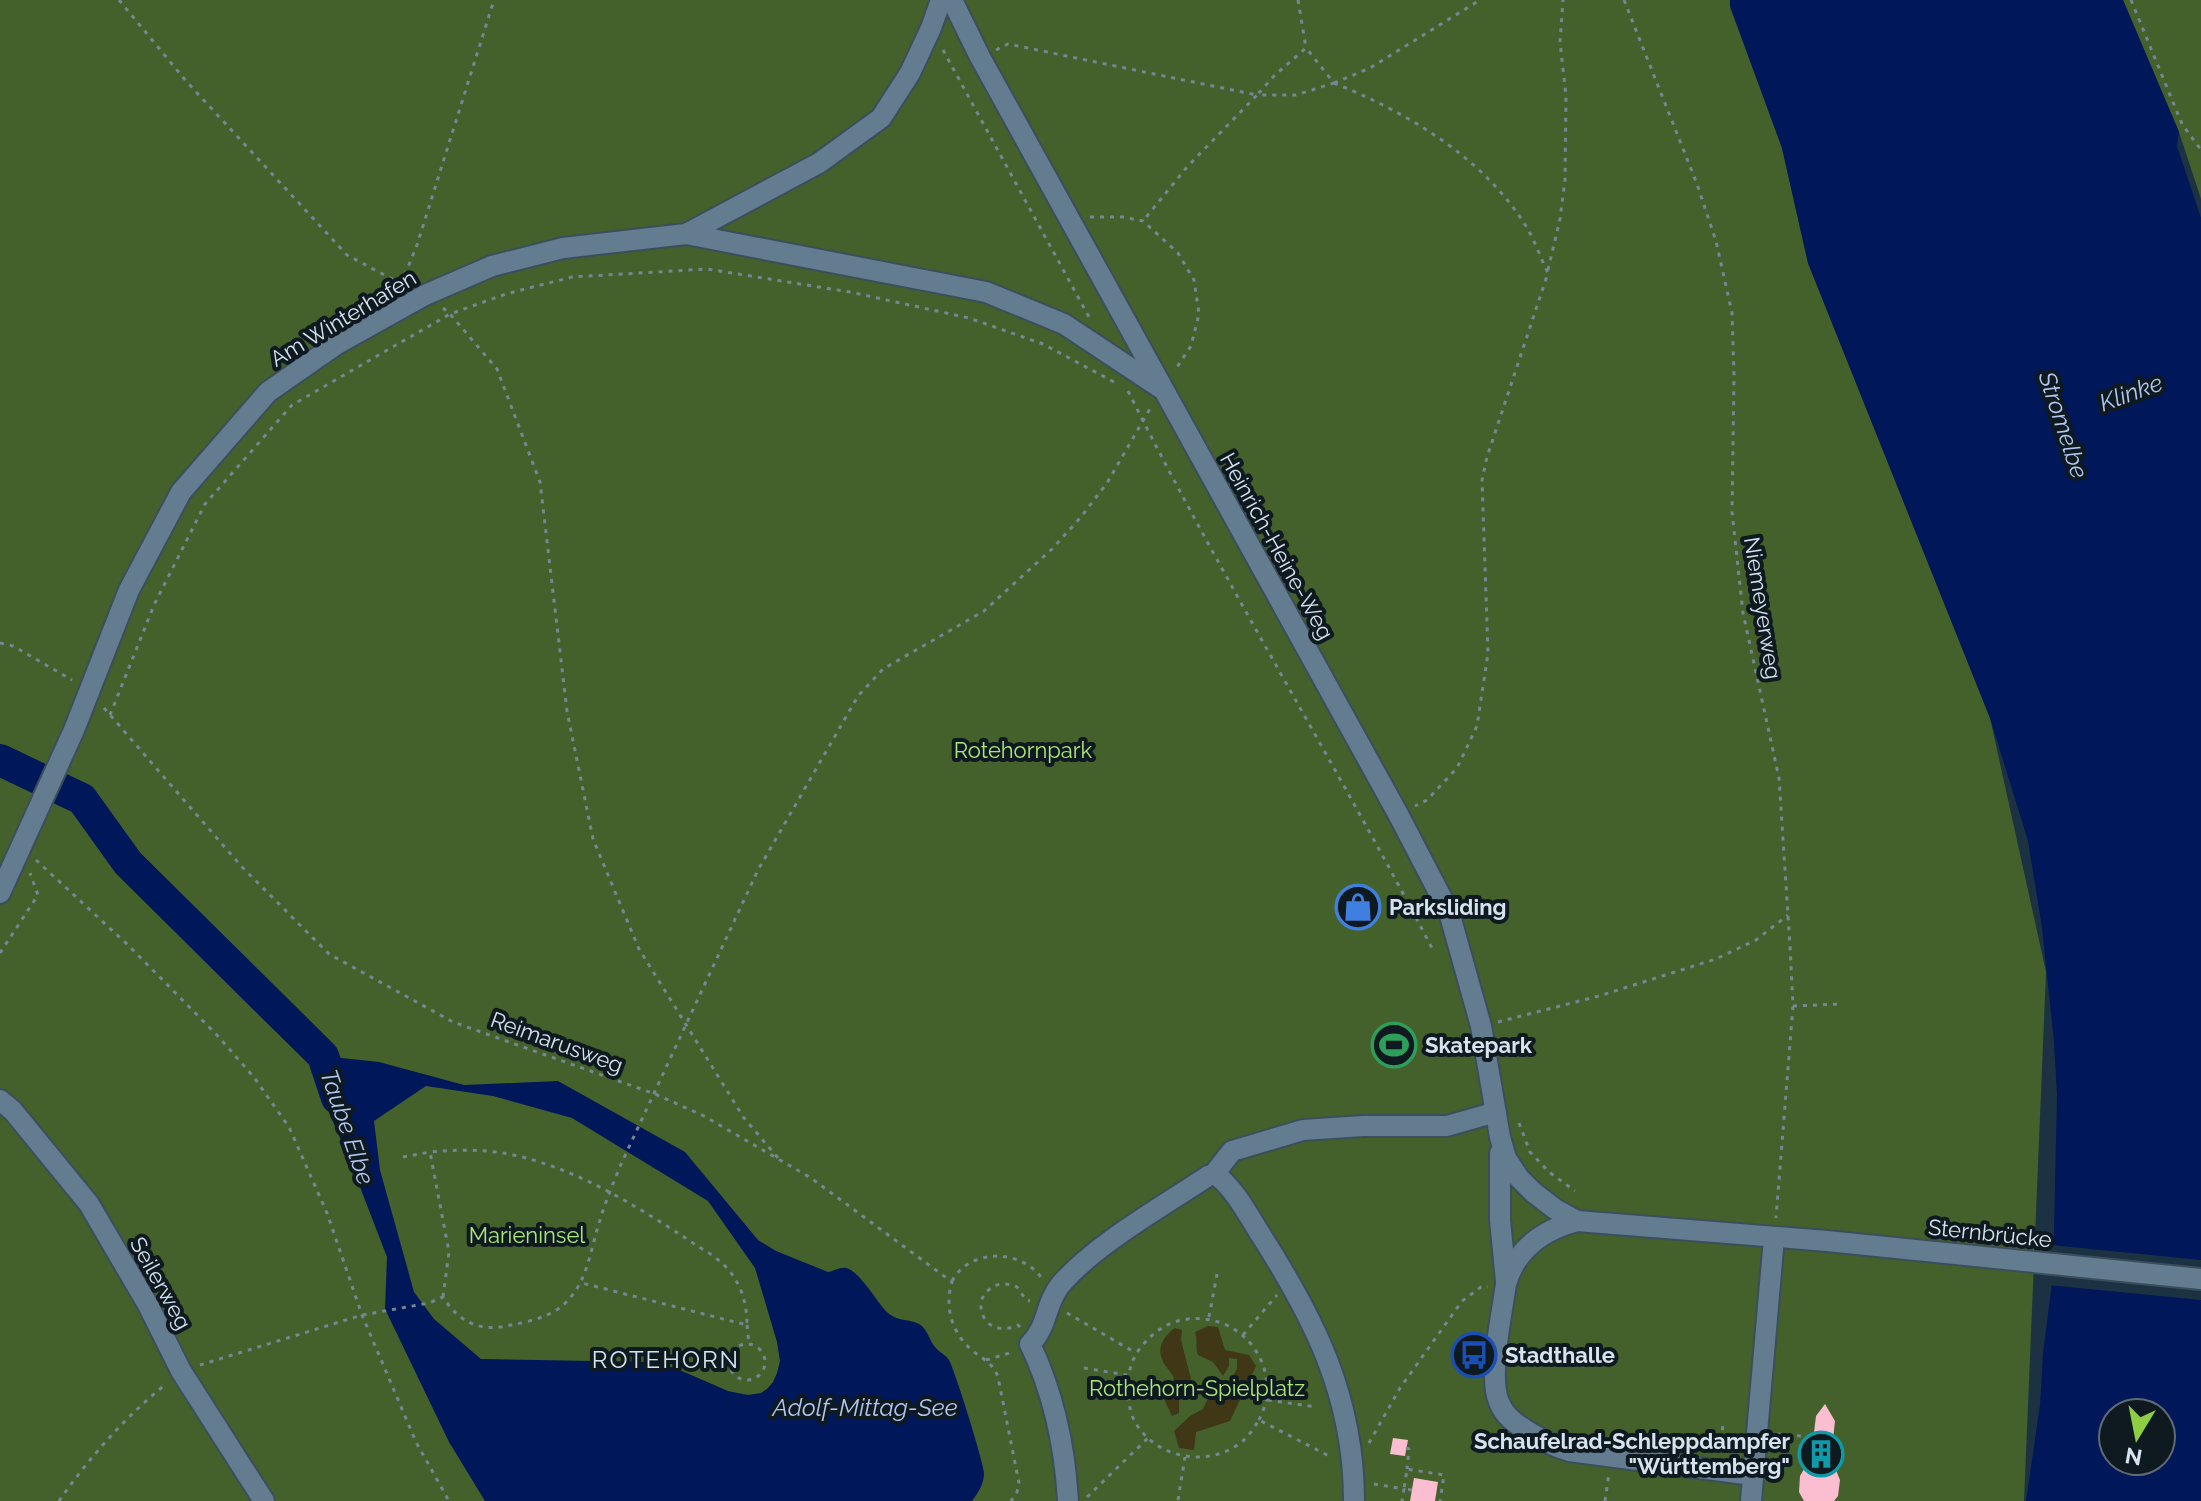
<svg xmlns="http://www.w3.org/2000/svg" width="2201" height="1501" font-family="Raleway,sans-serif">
<rect width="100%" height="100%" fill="#1c3243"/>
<path fill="#44612b" d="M0 0H1730V7L1782 148 1808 263 1990 718 2046 972 2024 1501H0Z
M2123 0H2201V199L2179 132Z"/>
<path fill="#3f3716" d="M1208 1326 1218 1327 1225 1350 1249 1355 1256 1366 1230 1421 1196 1432 1194 1450 1179 1448 1174 1431 1190 1416 1203 1409C1209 1396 1211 1390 1227 1385L1237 1369V1359L1229 1358V1366L1223 1376 1213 1362 1198 1355C1195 1347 1198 1341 1195 1332Z
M1175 1328 1182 1330 1181 1340 1191 1379 1179 1401V1413L1172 1416 1164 1399 1174 1378C1171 1371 1164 1366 1162 1359 1157 1346 1165 1335 1175 1328Z"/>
<path fill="#00175a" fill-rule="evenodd" d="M1730 0H2123L2179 132 2177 146 2201 218V1501H2026L2040 1405 2043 1353 2053 1275 2057 1096 2054 1042 2042 928 2028 841 1990 718 1808 263 1782 148 1730 6ZM2113 1413H2161V1461H2113Z
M323 1056 379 1062 464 1085 558 1081 685 1152 758 1240 776 1251 828 1272C834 1271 840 1267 846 1268 860 1271 877 1303 888 1313 900 1323 912 1318 922 1326 928 1332 930 1341 935 1347 939 1352 946 1355 949 1360 954 1368 984 1463 984 1473 984 1484 978 1493 972 1501H485L449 1442 385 1309 387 1257 350 1161 321 1094ZM426 1086 493 1096 572 1118 708 1201 755 1268 777 1342 780 1361 777 1373 773 1382 767 1389 761 1393 748 1395 728 1391 675 1368 649 1362 481 1359 434 1319 414 1292 380 1170 374 1121Z"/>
<path fill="#1c3243" d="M2051 1245 2201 1260V1300L2048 1285Z"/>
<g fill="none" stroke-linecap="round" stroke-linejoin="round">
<path stroke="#00175a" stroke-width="32" d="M0 760 82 799 128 863 323 1056 337 1098"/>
</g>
<path fill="#fbbed1" d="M1825 1404 1835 1421 1831 1458 1840 1480 1838 1496 1834 1501H1804L1799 1492 1800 1476 1811 1457 1816 1416Z
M1393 1438 1408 1440 1405 1456 1390 1454Z
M1414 1478 1438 1482 1435 1501H1410Z"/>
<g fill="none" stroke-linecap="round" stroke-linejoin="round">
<g stroke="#3b4e5c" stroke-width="24">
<path id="minor" d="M952 0 980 57 1398 814 1449 912 1481 1026 1500 1137 1506 1158 1519 1178 1533 1192 1555 1209 1577 1221
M686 234 819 163 881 118 910 73 931 28 941 0
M0 893 74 730 129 590 181 492 268 392 337 344 425 295 492 266 563 248 686 234 986 292 1064 324 1162 389
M0 1100 13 1111 89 1204 148 1305 181 1371 264 1501
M1500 1153V1220L1506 1281
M1214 1174C1231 1183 1249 1216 1259 1232 1314 1318 1354 1396 1354 1501
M1753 1475 1569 1451C1555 1447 1542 1440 1529 1432 1516 1424 1505 1417 1499 1402 1488 1377 1502 1313 1506 1284 1516 1249 1543 1230 1577 1221L1827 1241 2201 1279
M1068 1501C1065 1448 1053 1392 1030 1344 1048 1327 1045 1303 1061 1284 1097 1243 1162 1207 1208 1176L1214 1174 1232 1151 1303 1130 1363 1126H1447L1496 1112
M1751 1501 1774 1238"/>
</g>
<path stroke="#758695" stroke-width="3" stroke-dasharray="4 6" stroke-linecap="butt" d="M119 0 186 81 347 255 405 286
M1298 0 1306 48
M1624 0 1697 184 1716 241 1732 313 1734 375 1732 512 1743 613 1779 778 1790 946 1793 1006 1776 1218
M2131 0 2182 124 2201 150
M943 50 1089 317
M996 50 1008 44 1257 95 1275 75 1306 48 1334 83 1296 95H1257L1187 167 1143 221
M1334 83C1406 112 1481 156 1524 223 1534 238 1540 257 1548 273L1487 457 1482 480 1488 653 1477 726 1457 768 1427 800 1415 806
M1334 83 1370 68 1480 0
M1090 217H1123L1143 221 1178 253 1194 280 1199 314 1191 346 1175 370
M1548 270 1560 219 1565 180 1566 96 1560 42 1563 0
M401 284 417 245 494 0
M443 308 450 314 497 369 540 482 567 711 593 839 639 949 744 1118 779 1159
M1128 391C1223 581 1335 762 1433 950
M0 643 13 646 72 680
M104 708 242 867 329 954 453 1022 655 1094 704 1116 811 1178 952 1282C944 1307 952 1334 973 1351 984 1360 993 1363 998 1377L1019 1483 1017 1492 1011 1501
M110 715 154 605 205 504 292 405 450 314 506 294 572 277 707 269 850 292 969 318 1043 344 1116 383
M36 860 128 945 216 1034 253 1076 289 1127 327 1213 362 1315 416 1442 449 1501
M0 953 38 895 30 873
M1793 1006 1840 1004
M1498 1022 1599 996 1716 959 1756 940 1788 915
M1519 1123 1530 1152 1549 1172 1575 1191
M403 1157 430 1152
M952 1281C971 1247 1023 1249 1043 1280
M443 1297 449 1252 430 1152C461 1149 491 1149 522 1157 582 1172 636 1206 687 1239 701 1249 715 1255 727 1268 741 1284 747 1303 747 1325L582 1283
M1067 1313 1136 1353
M1209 1317 1217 1274
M747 1325 749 1344
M1020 1327 1018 1325C997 1335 979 1323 981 1301 988 1285 1002 1280 1017 1287L1026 1300 1030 1301
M1243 1335 1277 1295
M729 1362a18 18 0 1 1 36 0a18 18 0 1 1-36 0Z
M986 1360 1013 1352
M200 1365 362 1315 429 1303 443 1297C457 1320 478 1332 506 1326 521 1323 539 1320 553 1312 587 1293 589 1253 600 1220 606 1200 614 1181 622 1162L758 870 858 696 883 669 984 611 1052 549 1081 517 1107 483 1151 407
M1084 1368 1127 1375
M1268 1400 1316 1407
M1259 1420C1262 1413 1266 1405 1267 1397 1271 1351 1234 1314 1188 1319 1169 1321 1154 1331 1142 1346 1133 1356 1128 1371 1128 1385 1128 1397 1129 1410 1134 1420 1155 1460 1211 1469 1244 1440 1250 1434 1255 1426 1259 1420L1331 1457
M1777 1434 1812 1437
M1369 1443 1400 1388 1462 1301 1481 1287H1488
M1406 1448 1409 1449 1407 1469
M1721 1450 1723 1422
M1374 1484 1404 1489 1402 1501
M1412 1490 1404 1489 1407 1469 1444 1475 1440 1501
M1087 1497 1148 1438
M1178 1500 1185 1457
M59 1501C89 1458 125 1417 166 1384
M1605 1501 1609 1473"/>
<use href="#minor" stroke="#647c90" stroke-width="20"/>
</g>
<defs>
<g id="shop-ring" transform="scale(2.3)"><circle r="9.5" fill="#0f1920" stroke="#3f7fe0" stroke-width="1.5"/><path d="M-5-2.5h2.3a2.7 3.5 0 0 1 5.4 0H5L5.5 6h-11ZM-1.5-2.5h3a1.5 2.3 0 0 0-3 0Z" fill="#3f7fe0"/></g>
<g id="stadium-ring" transform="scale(2.3)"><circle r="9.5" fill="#0f1920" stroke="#2e9e5b" stroke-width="1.5"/><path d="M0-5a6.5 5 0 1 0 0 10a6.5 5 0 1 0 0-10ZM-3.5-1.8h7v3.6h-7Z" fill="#2e9e5b"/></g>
<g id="bus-ring" transform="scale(2.3)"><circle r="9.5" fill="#0f1920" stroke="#1a4fb4" stroke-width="1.5"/><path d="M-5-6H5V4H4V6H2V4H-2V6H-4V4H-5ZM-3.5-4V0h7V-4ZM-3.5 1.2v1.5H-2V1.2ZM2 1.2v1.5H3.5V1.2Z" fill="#1a4fb4"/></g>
<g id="building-ring" transform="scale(2.3)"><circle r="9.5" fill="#0f1920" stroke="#0f9aa8" stroke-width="1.5"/><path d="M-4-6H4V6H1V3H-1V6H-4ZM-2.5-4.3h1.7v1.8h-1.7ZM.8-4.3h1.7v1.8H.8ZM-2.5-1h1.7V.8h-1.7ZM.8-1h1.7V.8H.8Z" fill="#0f9aa8"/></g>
</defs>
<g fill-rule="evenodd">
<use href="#shop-ring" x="1358" y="907"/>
<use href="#stadium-ring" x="1394" y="1045"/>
<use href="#bus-ring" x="1474" y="1355"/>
<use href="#building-ring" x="1821" y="1454"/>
</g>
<g text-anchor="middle" stroke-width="8" stroke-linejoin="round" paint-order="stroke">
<g font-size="22" fill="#d6e3ef" stroke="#0f1920">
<text transform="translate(343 318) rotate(-31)" y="8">Am Winterhafen</text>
<text transform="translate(1277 546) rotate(61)" y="8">Heinrich-Heine-Weg</text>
<text transform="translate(1763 608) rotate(81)" y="8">Niemeyerweg</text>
<text transform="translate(557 1042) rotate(20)" y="8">Reimarusweg</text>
<text transform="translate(1990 1233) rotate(6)" y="8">Sternbrücke</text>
<text transform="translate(161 1283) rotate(61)" y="8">Seilerweg</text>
</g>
<g font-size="22" fill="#abe679" stroke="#0f1920">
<text x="1023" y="758">Rotehornpark</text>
<text x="527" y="1243">Marieninsel</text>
<text x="1197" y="1396">Rothehorn-Spielplatz</text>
</g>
<g font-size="22" font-weight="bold" fill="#d6e3ef" stroke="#0f1920" text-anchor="start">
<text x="1389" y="915">Parksliding</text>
<text x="1425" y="1053">Skatepark</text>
<text x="1505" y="1363">Stadthalle</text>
<text x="1790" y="1449" text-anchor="end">Schaufelrad-Schleppdampfer<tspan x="1790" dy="25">"Württemberg"</tspan></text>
</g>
<g font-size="24" font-style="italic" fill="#b2c7ef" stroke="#0f1920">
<text transform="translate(2131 393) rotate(-20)" y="8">Klinke</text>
<text transform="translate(2063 425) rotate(72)" y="8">Stromelbe</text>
<text transform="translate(347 1127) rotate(71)" y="8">Taube Elbe</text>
<text x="865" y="1416">Adolf-Mittag-See</text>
</g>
<g font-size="24" letter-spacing="2" fill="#d6e3ef" stroke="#0f1920">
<text x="666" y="1368">ROTEHORN</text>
</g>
</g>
<g transform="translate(2137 1437) rotate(190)"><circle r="38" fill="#0f1920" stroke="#5f6a73" stroke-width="2"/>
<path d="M0-6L14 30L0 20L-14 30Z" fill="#8fcd42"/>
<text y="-12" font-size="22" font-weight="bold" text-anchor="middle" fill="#d6e3ef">N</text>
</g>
</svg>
